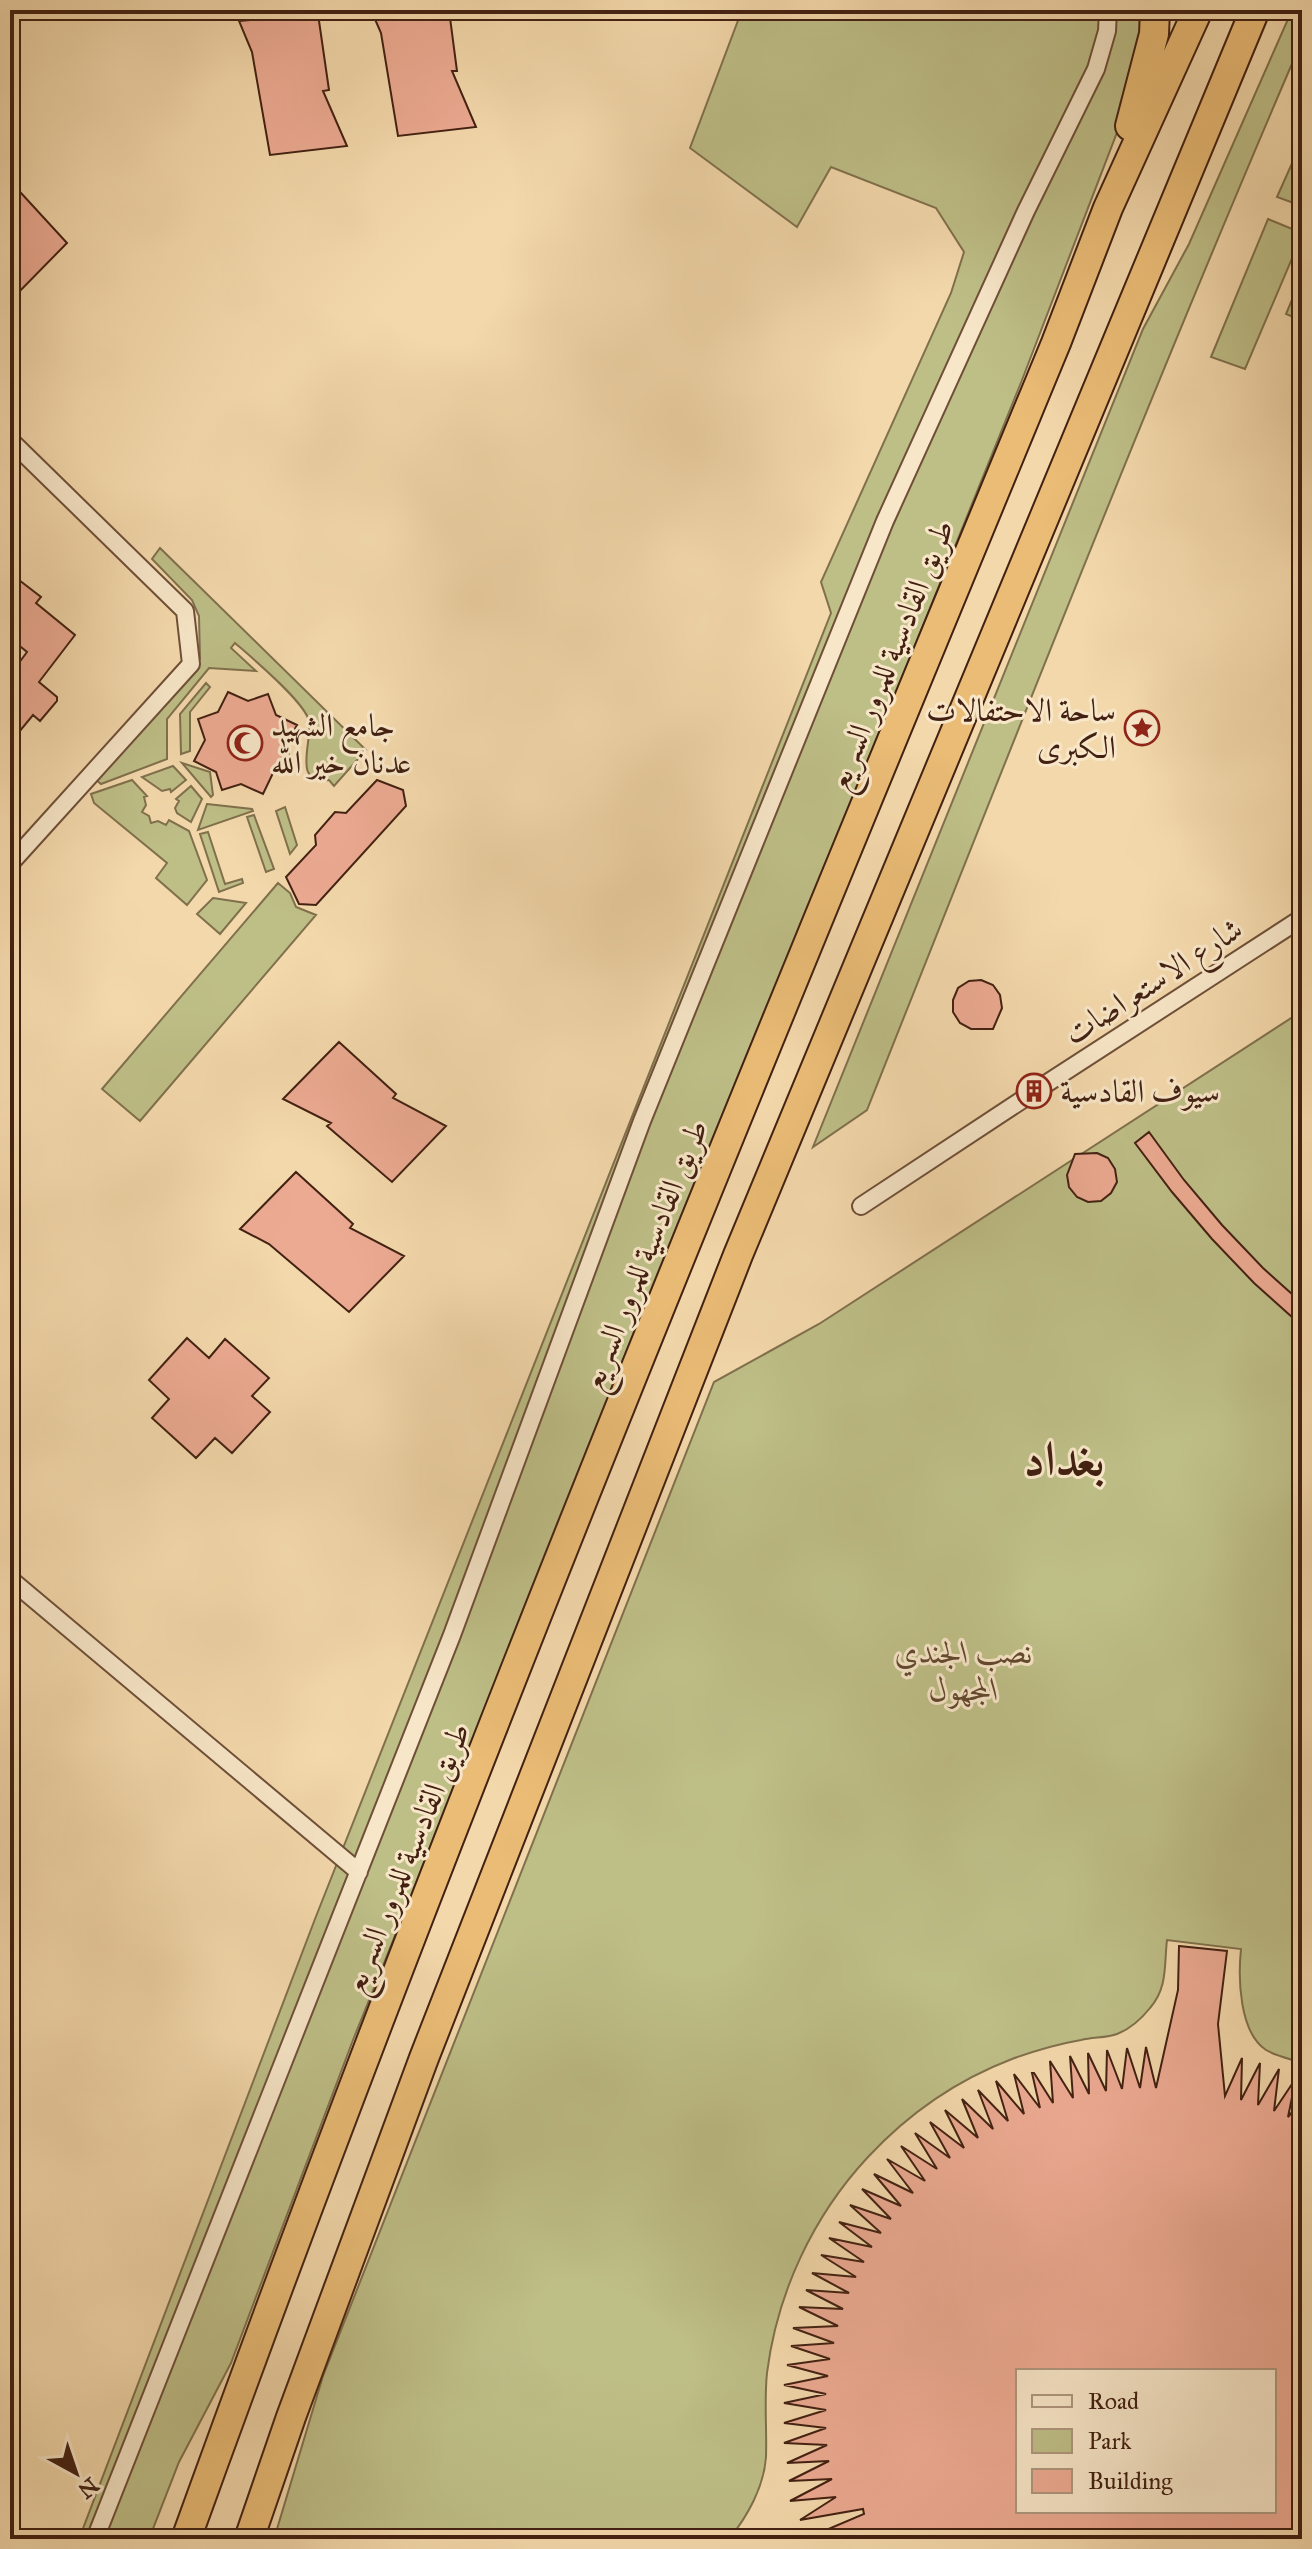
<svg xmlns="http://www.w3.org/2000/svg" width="1312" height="2549" font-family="'IM FELL Great Primer',Amiri,serif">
<rect width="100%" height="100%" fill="#f3d8ab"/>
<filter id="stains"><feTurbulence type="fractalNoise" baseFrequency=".0025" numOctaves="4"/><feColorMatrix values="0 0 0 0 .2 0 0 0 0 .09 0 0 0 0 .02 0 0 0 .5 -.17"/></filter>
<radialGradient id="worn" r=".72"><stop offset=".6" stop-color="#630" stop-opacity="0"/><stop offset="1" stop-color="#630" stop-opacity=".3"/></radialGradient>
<path fill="#bebe87" stroke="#80704c" stroke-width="2" d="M742 10H1164L1022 380 353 2040 231 2363 179 2462 149 2539H79L315 1919 831 613 821 582 951 293 964 252 936 208 831 167 797 227 690 148Z
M1292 10H1302V46L1291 66C1143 411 1006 761 867 1110L813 1147 1143 329 1189 244Z
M1302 141V206L1277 197Z
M1268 219 1302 233V235L1245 369 1211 357Z
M1302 276V312L1298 319 1286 314Z
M160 548 366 750 334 786 329 780C291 786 313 740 309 721 305 702 251 657 235 643L231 648 256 671 209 668 167 719V759L101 784 94 778 200 659 199 616 192 600 152 559Z
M206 683 210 687 190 712V751L181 754 180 714Z
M182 763 210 772 213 795 211 797Z
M173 766 186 780 171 792 170 789 162 791 142 777Z
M132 780 147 796 144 797 146 805 142 812 149 816 151 823 158 821 166 825 169 820 189 831 207 880 187 905 156 878 167 863 94 803 91 794Z
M191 786 202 799 191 822 177 813 175 808 179 801 176 799Z
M207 804 252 809 253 811 198 830Z
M285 807 297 845 290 854 276 811Z
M254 815 274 869 266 872 247 817Z
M208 832 225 884 242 879 243 883 219 892 200 834Z
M278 883 290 893 296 907 316 915 140 1121 102 1089Z
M213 898 246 903 220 934 197 914Z
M1302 1011V2063C1291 2059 1276 2056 1266 2050 1239 2032 1238 1978 1241 1949L1167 1940C1164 1965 1168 1987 1150 2008 1142 2018 1130 2029 1117 2034 1107 2038 1093 2037 1081 2040 1058 2044 1034 2051 1012 2059 957 2080 908 2114 868 2157 813 2216 777 2293 767 2373 764 2401 767 2429 766 2457 764 2487 747 2517 729 2539H274L323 2376 714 1382 819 1324Z"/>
<path fill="#ecaa92" stroke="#432112" stroke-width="2" fill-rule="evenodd" d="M371 10H449L457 71H452L476 127 398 136 381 33Z
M318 14 329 90 323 91 347 146 270 155 252 52 239 21Z
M10 181 67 243 10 301Z
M19 580 41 597 36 603 75 635 39 682 57 697V701L40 721 33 715 10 743V675L27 652 10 638V591Z
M228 692 248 701 268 694 276 715 297 725 286 746 293 765 273 773 263 794 241 784 222 790 216 772 194 761 205 740 198 719 218 712Z
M377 780 403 790 406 806 316 905 299 904 286 877 316 845 315 835 335 812 346 813Z
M981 980 993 985 1000 995 1002 1008 993 1029H971L960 1023 953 1012V1000L958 988 969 981Z
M339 1042 396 1094 393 1098 446 1126 392 1182 327 1126 331 1123 283 1099Z
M1149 1132 1184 1180 1222 1225 1263 1268 1302 1303V1326L1254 1283 1212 1239 1172 1192 1135 1143Z
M1097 1153 1108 1158 1115 1169 1117 1182 1111 1193 1101 1201 1088 1202 1077 1197 1069 1187 1067 1175 1075 1154Z
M296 1172 353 1224 350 1228 404 1256 349 1312 269 1244 240 1229Z
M187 1338 209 1358 225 1339 269 1378 252 1396 270 1412 232 1453 215 1438 196 1458 152 1418 169 1399 149 1380Z
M1179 1946 1227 1951 1218 2024 1225 2096 1242 2058 1241 2100 1260 2063 1258 2105 1279 2069 1274 2111 1296 2078 1288 2117 1302 2100V2539H805L864 2514 863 2509 800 2520 836 2497 790 2501 832 2479 789 2481 829 2461 787 2463 827 2445 784 2443 826 2428 784 2423 826 2410 784 2403 826 2394 784 2385 828 2376 787 2365 830 2359 791 2346 834 2343 793 2328 838 2326 799 2307 843 2309 806 2290 849 2293 812 2273 856 2277 821 2255 864 2262 829 2238 872 2247 839 2222 881 2233 850 2205 891 2219 862 2189 901 2206 874 2174 913 2193 887 2159 925 2181 901 2146 937 2169 915 2133 950 2158 930 2122 964 2148 945 2110 978 2138 962 2099 993 2129 978 2090 1008 2121 996 2081 1024 2114 1014 2074 1040 2108 1032 2073H1034L1053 2103 1050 2061 1073 2098 1070 2056 1089 2094 1088 2053 1106 2091 1107 2050 1122 2089 1127 2048 1140 2088 1146 2047 1156 2088 1178 1990ZM1018 2371H1274V2511H1018Z"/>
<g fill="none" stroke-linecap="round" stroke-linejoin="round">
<g stroke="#6f4f38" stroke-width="20">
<path id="minor" d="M10 440 185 611 191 664 10 864
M1035 1091 1302 918
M861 1206 1034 1092
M10 1579 359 1872
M95 2539 452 1635 642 1121 885 521 1026 211 1096 69 1107 31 1108 10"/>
</g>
<g stroke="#432112" stroke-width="32">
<path id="motorway" d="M1130 126 1154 34 1155 10
M186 2539C453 1798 755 1071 1056 343L1108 208 1198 10
M249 2539 291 2417 424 2058 738 1255 1255 10"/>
</g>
<use href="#minor" stroke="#f7e6c8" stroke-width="16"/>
<use href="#motorway" stroke="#eabc76" stroke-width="28"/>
</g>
<defs>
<g id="sight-ring" transform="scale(1.8)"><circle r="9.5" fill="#f7e6c8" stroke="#8f2418" stroke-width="1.5"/><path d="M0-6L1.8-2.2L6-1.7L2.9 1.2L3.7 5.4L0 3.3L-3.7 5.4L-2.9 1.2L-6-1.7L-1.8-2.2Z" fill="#8f2418"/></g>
<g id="mosque-ring" transform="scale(1.8)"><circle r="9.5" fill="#f7e6c8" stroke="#8f2418" stroke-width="1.5"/><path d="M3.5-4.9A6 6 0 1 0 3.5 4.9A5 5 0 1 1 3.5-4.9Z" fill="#8f2418"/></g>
<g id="building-ring" transform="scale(1.8)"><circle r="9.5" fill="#f7e6c8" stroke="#8f2418" stroke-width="1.5"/><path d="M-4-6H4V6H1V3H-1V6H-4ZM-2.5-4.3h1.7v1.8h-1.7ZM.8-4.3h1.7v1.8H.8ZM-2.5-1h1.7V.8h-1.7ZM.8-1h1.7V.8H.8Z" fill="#8f2418"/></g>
</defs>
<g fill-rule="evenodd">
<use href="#sight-ring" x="1142" y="728"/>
<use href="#mosque-ring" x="245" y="743"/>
<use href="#building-ring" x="1034" y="1091"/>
</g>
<g text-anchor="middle" stroke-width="6" stroke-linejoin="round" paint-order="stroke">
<g font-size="32" fill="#432112" stroke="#f7e6c8">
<text transform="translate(890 655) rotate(-68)" y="11">طريق القادسية للمرور السريع</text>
<text transform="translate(1153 981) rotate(-33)" y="11">شارع الاستعراضات</text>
<text transform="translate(644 1255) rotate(-68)" y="11">طريق القادسية للمرور السريع</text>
<text transform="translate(406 1858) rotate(-68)" y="11">طريق القادسية للمرور السريع</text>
</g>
<g font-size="32" fill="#432112" stroke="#f7e6c8" text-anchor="start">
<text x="1116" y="721" text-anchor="end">ساحة الاحتفالات<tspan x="1116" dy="37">الكبرى</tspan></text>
<text x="271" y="736">جامع الشهيد<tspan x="271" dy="37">عدنان خير الله</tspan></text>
<text x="1060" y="1102">سيوف القادسية</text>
</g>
<g font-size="32" font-style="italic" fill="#62482f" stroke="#f7e6c8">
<text x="964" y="1663">نصب الجندي<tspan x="964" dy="37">المجهول</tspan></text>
</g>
<g font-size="48" font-weight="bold" fill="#432112" stroke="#f7e6c8">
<text x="1064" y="1475">بغداد</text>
</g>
</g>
<rect width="1312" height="2549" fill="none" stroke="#f3d8ab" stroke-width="40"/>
<rect x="12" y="12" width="1288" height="2525" fill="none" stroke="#432112" stroke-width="4"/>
<rect x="20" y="20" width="1272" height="2509" fill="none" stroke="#432112" stroke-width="2"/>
<rect x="1016" y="2369" width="260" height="144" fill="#f7e6c8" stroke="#af977f" stroke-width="2"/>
<rect x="1032" y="2395" width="40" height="12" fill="#f7e6c8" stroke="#af977f" stroke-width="2"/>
<text x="1088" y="2409" font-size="24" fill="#432112">Road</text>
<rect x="1032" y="2429" width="40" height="24" fill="#bebe87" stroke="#af977f" stroke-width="2"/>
<text x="1088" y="2449" font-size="24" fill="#432112">Park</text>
<rect x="1032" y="2469" width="40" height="24" fill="#ecaa92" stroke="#af977f" stroke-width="2"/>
<text x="1088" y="2489" font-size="24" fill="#432112">Building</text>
<g transform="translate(76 2473) rotate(140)" stroke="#f7e6c8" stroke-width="6" paint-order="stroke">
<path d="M0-6L14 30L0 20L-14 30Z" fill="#432112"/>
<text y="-12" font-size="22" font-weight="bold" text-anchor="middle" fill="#432112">N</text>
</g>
<rect width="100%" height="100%" filter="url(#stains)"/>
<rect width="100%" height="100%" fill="url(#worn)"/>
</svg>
